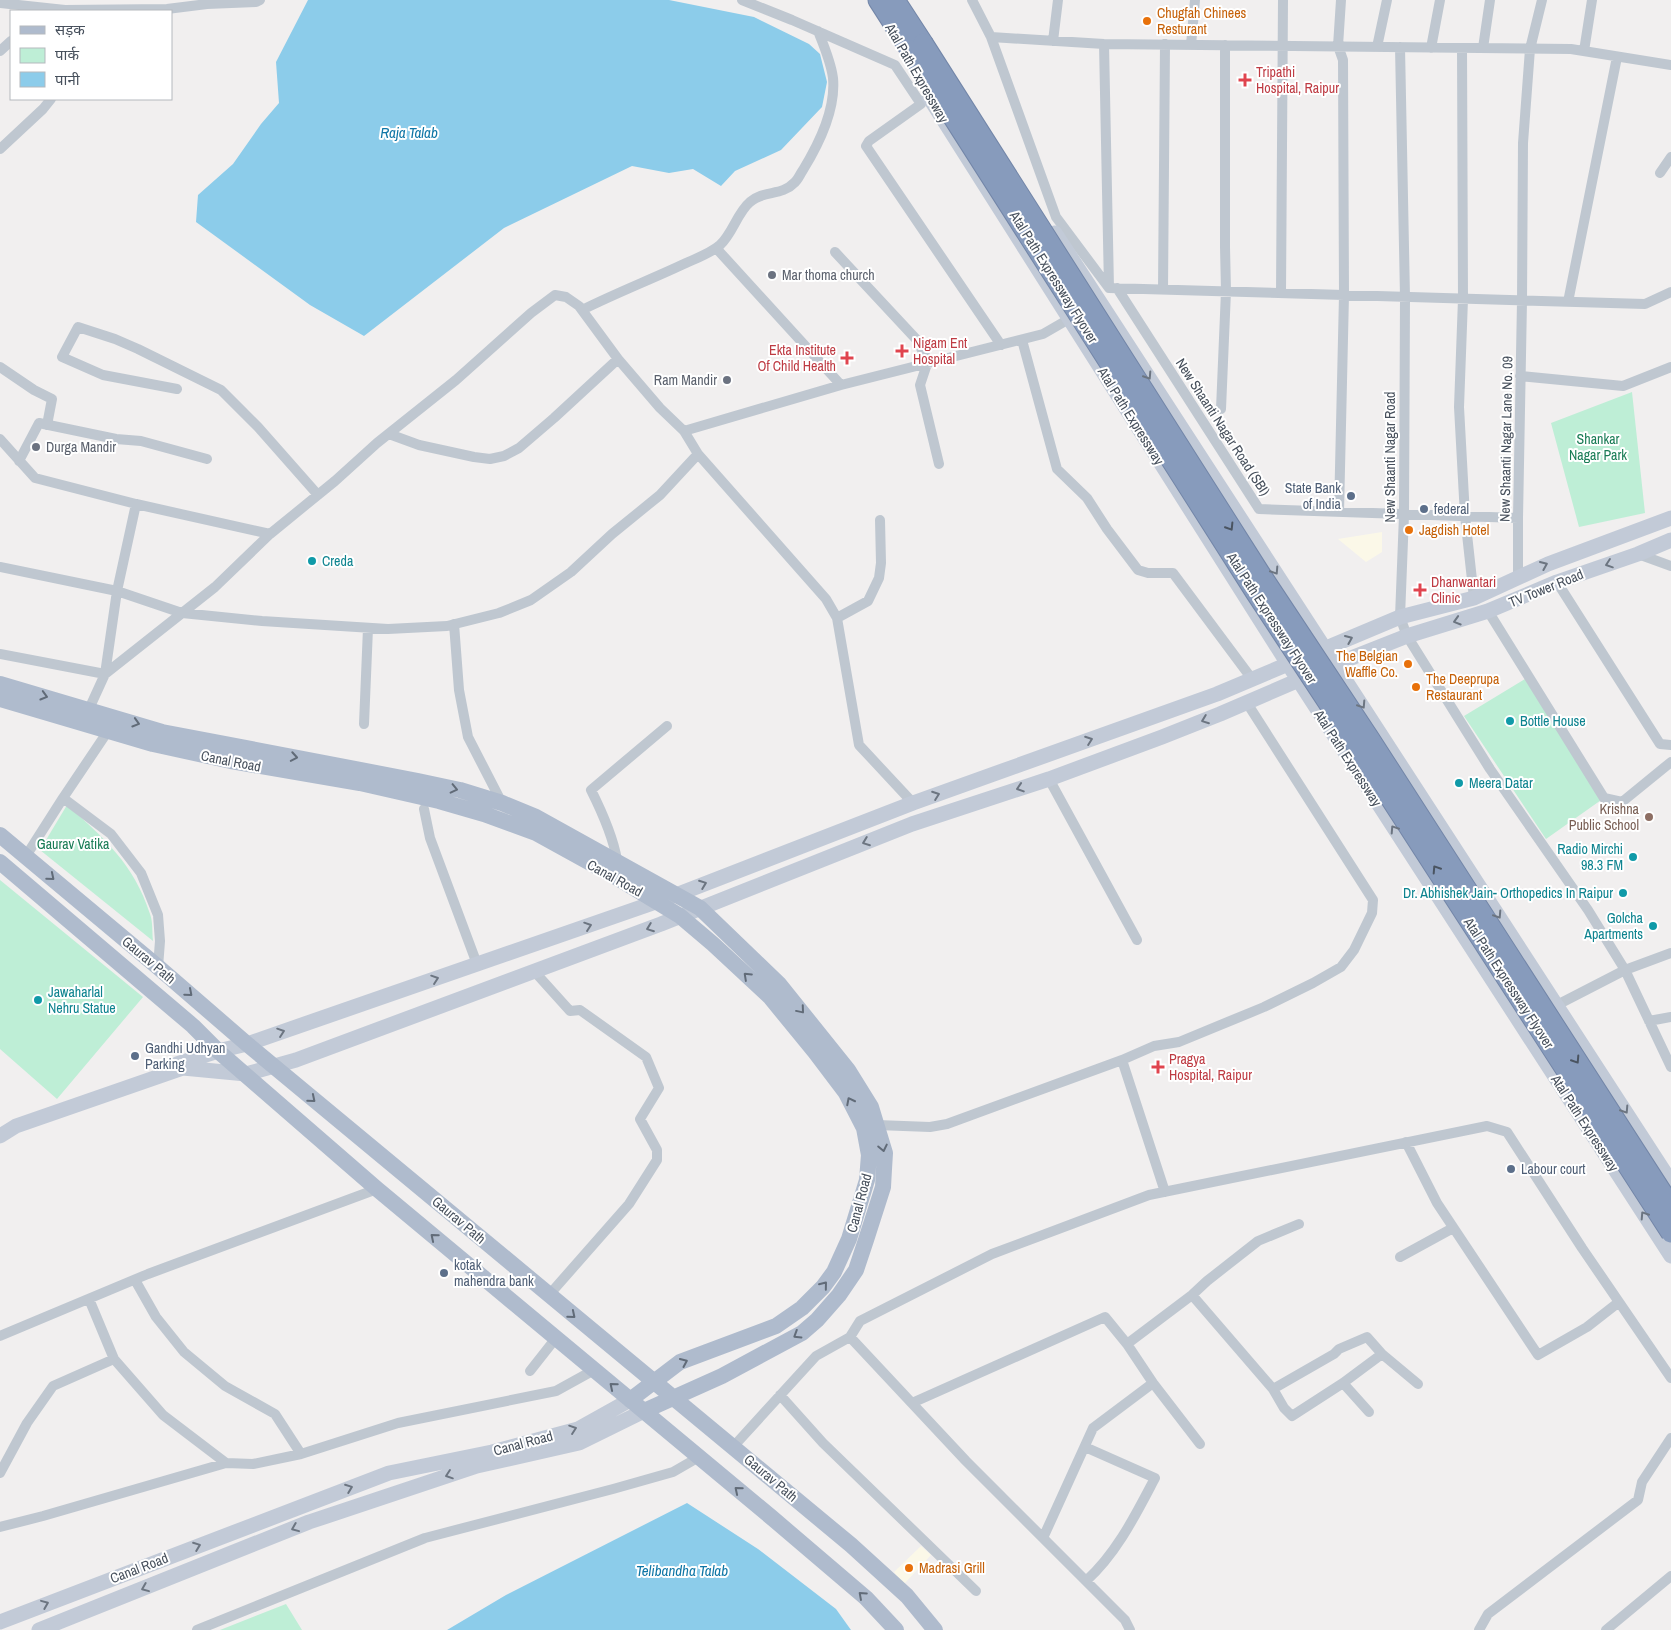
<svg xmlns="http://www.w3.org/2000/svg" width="1671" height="1630" font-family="'Archivo Narrow','Noto Sans Devanagari',sans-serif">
<rect width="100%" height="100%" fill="#f1efef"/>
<path fill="#fbf8e8" d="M1382 532V552L1366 562 1338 539Z
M921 1546 931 1555 904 1584 894 1572Z"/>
<path fill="#beeed6" d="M1632 392 1645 513 1579 527 1551 423Z
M1525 679 1604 798 1546 839 1464 716Z
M67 805C104 838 134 864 150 914 153 922 152 932 153 941L40 850Z
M0 880 143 997 57 1099 0 1049Z
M286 1604 302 1630H220Z"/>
<path fill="#8cccea" d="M308 0H669L754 17 809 44 820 54 827 82 822 107 781 150 735 171 721 186 693 169 669 173 632 166 504 228 364 336 310 305 196 222 198 195 233 164 261 124 279 103 276 62Z
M687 1503 758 1549 836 1609 851 1630H447L506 1595Z"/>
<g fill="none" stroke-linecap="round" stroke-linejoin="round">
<g stroke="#7386a8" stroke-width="21">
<path id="highway" d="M878 0 910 50
M895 0 923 43"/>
</g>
<path stroke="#bfc7d0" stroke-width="10" d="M742 0 792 20 895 65 921 104 869 141 866 146 1001 345
M972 0 991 37 1104 44 1571 49 1671 65
M0 3 65 10 167 9 207 4 256 2 260 0
M991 37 1056 217 1109 288
M1053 41 1058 0
M1104 44 1109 288
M1191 45 1195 0
M1377 47 1387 0
M1400 47 1405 297 1404 515 1400 617 1407 636 1490 769 1588 910 1625 970 1671 1067
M1431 48 1440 0
M1462 48 1463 299 1459 407 1465 516 1474 598
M1483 48 1490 0
M0 51 11 41
M1584 51 1592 0
M0 149 43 109 51 99
M1660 173 1671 157
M716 248 841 385
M835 252 916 339 928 361 920 385 939 464
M1109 288 1645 304 1671 292
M1117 288 1259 509 1518 518
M1163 290 1165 44
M1281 293 1283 0
M1568 302 1617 57
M582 310C616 293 652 279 686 263 697 258 711 253 720 245 733 233 737 213 750 202 763 190 782 196 794 183 798 180 800 174 803 170 819 144 836 110 833 78 831 62 824 46 818 31
M1022 340 1057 469 1087 498 1107 529 1138 570 1148 573H1173L1252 679
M0 367 34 390 52 399 47 425
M1520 376 1623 386 1671 367
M177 389 103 375 62 357 78 327 115 339 138 349 221 390 258 427 318 495
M1221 409 1226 291 1225 247V45
M684 431 841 385 1043 334 1069 319
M389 434 419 445 474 457 490 459 504 456 519 448 554 418 618 359
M0 439 35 478 136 504 270 534
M19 461 39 423 116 439 141 441 207 459
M1339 512 1344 295 1343 60 1338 46 1341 0
M1638 554 1671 566
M0 567 117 591 182 613 262 621 388 629 447 626 499 613 531 600 571 572 612 534 660 495 698 454
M1518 577V518L1522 301 1523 143 1530 49 1542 0
M1557 582 1660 744 1671 745
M1488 611 1604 798 1622 802 1671 762
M837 618 868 601 879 578 881 563 880 520
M454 624 459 690 468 737 502 803
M0 654 105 674 117 591 136 504
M92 713 89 709 105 674 215 587 270 534 335 481 377 443 456 380 531 313 555 295 566 297 579 306 618 359 660 408 684 431 698 454 826 599 837 618 859 745 913 803
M364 724 368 628
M1049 779 1137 940
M63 798 111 834 141 873 158 915 160 941 158 967
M424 809 430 838 477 964
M26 856 63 798 108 731 105 728
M617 860C613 836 602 812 591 790L667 726
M534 971 570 1011 580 1010 646 1057 659 1088 640 1119 657 1150V1160L629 1204 549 1295
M1557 1005 1625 970 1671 953
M1649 1021 1671 1017
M1122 1060 1165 1192
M872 1126 877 1125 930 1127 947 1124 1122 1060 1154 1046 1179 1042 1264 1007 1313 983 1341 967 1354 950 1372 913 1373 900 1247 703
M1406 1142 1437 1203 1538 1355 1587 1327 1619 1302
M1400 1257 1453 1228
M135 1280 156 1317 184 1352 225 1386 275 1414 301 1454
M1192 1295 1273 1389 1284 1408 1292 1416 1343 1383 1382 1354
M89 1299 114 1359 163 1415 226 1463
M0 1336 148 1274 377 1189
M850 1337 860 1321 992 1254 1149 1195 1487 1126 1507 1132 1582 1248 1671 1378
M1127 1344 1192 1295 1207 1281 1258 1241 1299 1224
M530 1371 556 1338
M1343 1383 1369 1412
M1273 1389 1334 1354 1339 1349 1367 1337 1382 1354 1418 1384
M780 1395 823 1443 976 1591
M912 1403 1105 1317 1127 1344 1153 1383 1200 1444
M733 1447 816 1356 850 1337 966 1461 1125 1620 1130 1630
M1085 1447 1155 1478C1136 1514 1117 1553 1086 1581
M0 1473 27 1423 53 1386 114 1359
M0 1527 43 1516 226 1463 253 1464 301 1454 398 1423 556 1391 594 1370
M1043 1538 1093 1428 1153 1383
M197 1630 425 1538 613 1489 673 1472 699 1457
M1479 1630 1488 1614 1638 1500 1642 1482 1671 1438
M1606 1630 1671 1576"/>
<path stroke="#c2cad7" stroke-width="15" d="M929 97 1288 664 1671 1256
M1055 233 1671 1182
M177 1064 218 1051 247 1044 676 895 913 803 1217 694 1400 617 1474 598 1548 564 1671 518
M0 1136 16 1126 183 1068 246 1074 296 1060 661 924 912 824 1049 779 1162 737 1220 714 1336 664 1407 636 1488 611 1557 582 1638 554 1671 540
M0 1622 389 1473 492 1452 578 1429 630 1400
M39 1630 309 1522 477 1466 579 1443 644 1411"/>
<path stroke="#afbbcd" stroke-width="16" d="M0 684 162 732 418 781 460 790 502 803 536 817 700 908 779 984 848 1070 871 1107 885 1153 884 1169 883 1187 866 1240 856 1270 839 1295 817 1320 802 1333 722 1376 644 1411
M0 699 153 744 231 761 360 783 439 801 484 814 536 833 614 876 680 916 713 944 770 997 815 1052 846 1093 864 1128 869 1155 867 1180 849 1239 834 1272 823 1287 802 1308 776 1326 680 1362 630 1400
M0 835 158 967 247 1044 851 1545 907 1596 935 1630
M0 862 193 1026 218 1051 377 1189 771 1517 866 1598 896 1630"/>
<use href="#highway" stroke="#879bbc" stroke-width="19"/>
<g stroke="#7386a8" stroke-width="21" stroke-linecap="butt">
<path id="highway-bridge" d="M923 43 1260 573 1370 739 1671 1206
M910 50 1255 592 1357 747 1671 1233"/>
</g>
<use href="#highway-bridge" stroke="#879bbc" stroke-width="19"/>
</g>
<defs><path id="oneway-chevron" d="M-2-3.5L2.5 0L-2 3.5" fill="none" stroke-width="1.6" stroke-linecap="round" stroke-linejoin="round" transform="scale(1.25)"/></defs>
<g stroke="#6c7581">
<use href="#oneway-chevron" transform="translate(1148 376) rotate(57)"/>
<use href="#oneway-chevron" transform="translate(1609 564) rotate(161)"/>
<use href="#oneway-chevron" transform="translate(1544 565) rotate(-23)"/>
<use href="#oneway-chevron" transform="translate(1275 571) rotate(57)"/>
<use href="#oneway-chevron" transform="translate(1457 621) rotate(163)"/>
<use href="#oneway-chevron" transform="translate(1349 639) rotate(-23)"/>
<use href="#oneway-chevron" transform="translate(1362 705) rotate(57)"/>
<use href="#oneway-chevron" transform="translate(1205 720) rotate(159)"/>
<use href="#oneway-chevron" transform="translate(1089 740) rotate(-20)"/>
<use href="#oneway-chevron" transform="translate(1020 788) rotate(162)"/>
<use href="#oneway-chevron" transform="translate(936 795) rotate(-20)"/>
<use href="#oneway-chevron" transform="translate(1394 829) rotate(-123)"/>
<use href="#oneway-chevron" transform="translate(866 842) rotate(159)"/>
<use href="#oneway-chevron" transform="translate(703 884) rotate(-21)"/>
<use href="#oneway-chevron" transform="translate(1498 915) rotate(57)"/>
<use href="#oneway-chevron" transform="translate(588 926) rotate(-19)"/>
<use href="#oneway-chevron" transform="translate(650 928) rotate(159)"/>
<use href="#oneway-chevron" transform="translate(435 979) rotate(-19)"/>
<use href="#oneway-chevron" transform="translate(281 1032) rotate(-19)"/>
<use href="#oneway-chevron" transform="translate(1625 1110) rotate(57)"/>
<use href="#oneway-chevron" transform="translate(1644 1215) rotate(-123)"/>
<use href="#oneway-chevron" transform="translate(573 1429) rotate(-19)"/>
<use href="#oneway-chevron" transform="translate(449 1475) rotate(161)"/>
<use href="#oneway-chevron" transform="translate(349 1488) rotate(-21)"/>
<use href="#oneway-chevron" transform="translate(295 1528) rotate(158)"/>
<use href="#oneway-chevron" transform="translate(197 1546) rotate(-21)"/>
<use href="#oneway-chevron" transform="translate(145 1588) rotate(158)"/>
<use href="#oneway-chevron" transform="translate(45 1604) rotate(-22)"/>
</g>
<g stroke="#4a5461">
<use href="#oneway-chevron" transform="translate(1230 527) rotate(58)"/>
<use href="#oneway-chevron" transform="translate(1436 869) rotate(-123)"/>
<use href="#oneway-chevron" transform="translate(1576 1060) rotate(57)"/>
</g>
<g stroke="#616b78">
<use href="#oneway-chevron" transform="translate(44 696) rotate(16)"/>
<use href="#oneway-chevron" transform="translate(136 723) rotate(17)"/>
<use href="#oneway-chevron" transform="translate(294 757) rotate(10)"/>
<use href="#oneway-chevron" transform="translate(454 789) rotate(13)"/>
<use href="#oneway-chevron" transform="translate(51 877) rotate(40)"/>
<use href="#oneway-chevron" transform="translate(747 976) rotate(-137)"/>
<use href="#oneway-chevron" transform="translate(189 993) rotate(41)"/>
<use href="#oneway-chevron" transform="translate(801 1010) rotate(50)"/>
<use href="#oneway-chevron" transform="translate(312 1099) rotate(40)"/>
<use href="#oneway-chevron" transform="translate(850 1101) rotate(-117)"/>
<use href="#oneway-chevron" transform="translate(883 1148) rotate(78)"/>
<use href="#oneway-chevron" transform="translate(434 1237) rotate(-140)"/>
<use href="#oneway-chevron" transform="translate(824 1285) rotate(-51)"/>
<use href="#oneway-chevron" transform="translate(572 1315) rotate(40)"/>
<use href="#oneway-chevron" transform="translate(797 1335) rotate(148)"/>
<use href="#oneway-chevron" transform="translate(684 1362) rotate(-24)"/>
<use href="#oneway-chevron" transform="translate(613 1386) rotate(-140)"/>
<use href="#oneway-chevron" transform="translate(738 1490) rotate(-140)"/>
<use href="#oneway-chevron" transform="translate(862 1595) rotate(-138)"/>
</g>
<g fill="#e8710a" stroke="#fff" stroke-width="2">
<circle cx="1147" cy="21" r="5"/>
<circle cx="1409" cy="530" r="5"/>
<circle cx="1408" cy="664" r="5"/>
<circle cx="1416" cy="687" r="5"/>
<circle cx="909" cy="1568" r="5"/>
</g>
<g fill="#e0444e" stroke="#fff" stroke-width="2">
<path d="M1242.5 72.5h5v5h5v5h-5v5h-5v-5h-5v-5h5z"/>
<path d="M899.5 343.5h5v5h5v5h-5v5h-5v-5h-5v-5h5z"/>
<path d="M844.5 350.5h5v5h5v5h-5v5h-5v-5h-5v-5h5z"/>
<path d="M1417.5 582.5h5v5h5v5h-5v5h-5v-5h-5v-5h5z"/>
<path d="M1155.5 1059.5h5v5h5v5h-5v5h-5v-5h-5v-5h5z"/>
</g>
<g fill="#6b7280" stroke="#fff" stroke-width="2">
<circle cx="772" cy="275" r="5"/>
<circle cx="727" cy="380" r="5"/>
<circle cx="36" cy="447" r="5"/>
</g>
<g fill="#5c6f8a" stroke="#fff" stroke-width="2">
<circle cx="1351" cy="496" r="5"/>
<circle cx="1424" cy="509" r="5"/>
<circle cx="135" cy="1056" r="5"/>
<circle cx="1511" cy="1169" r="5"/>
<circle cx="444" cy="1273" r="5"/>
</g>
<g fill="#0f9aa8" stroke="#fff" stroke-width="2">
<circle cx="312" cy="561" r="5"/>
<circle cx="1510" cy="721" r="5"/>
<circle cx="1459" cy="783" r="5"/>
<circle cx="1633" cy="857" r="5"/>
<circle cx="1623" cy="893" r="5"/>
<circle cx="1653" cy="926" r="5"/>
<circle cx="38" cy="1000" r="5"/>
</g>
<circle fill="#8d6e63" stroke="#fff" stroke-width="2" cx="1649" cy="817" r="5"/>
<g text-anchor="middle" stroke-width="4" stroke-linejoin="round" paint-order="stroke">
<g font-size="14" fill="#c56008" stroke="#fff" text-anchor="start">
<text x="1157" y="18">Chugfah Chinees<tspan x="1157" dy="16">Resturant</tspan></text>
<text x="1419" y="535">Jagdish Hotel</text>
<text x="1398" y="661" text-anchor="end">The Belgian<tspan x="1398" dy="16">Waffle Co.</tspan></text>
<text x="1426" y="684">The Deeprupa<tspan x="1426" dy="16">Restaurant</tspan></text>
<text x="919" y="1573">Madrasi Grill</text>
</g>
<g font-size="14" fill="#be3a42" stroke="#fff" text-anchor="start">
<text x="1256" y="77">Tripathi<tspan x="1256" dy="16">Hospital, Raipur</tspan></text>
<text x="913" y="348">Nigam Ent<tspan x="913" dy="16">Hospital</tspan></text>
<text x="836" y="355" text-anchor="end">Ekta Institute<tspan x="836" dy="16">Of Child Health</tspan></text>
<text x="1431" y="587">Dhanwantari<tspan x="1431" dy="16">Clinic</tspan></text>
<text x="1169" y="1064">Pragya<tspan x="1169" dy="16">Hospital, Raipur</tspan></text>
</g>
<g font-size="14" fill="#47505c" stroke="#fff">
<text transform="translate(917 73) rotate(60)" y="5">Atal Path Expressway</text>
<text transform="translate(1054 277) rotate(58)" y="5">Atal Path Expressway Flyover</text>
<text transform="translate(1131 416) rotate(58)" y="5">Atal Path Expressway</text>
<text transform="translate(1223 427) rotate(57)" y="5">New Shaanti Nagar Road (SBI)</text>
<text transform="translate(1506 439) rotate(-89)" y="5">New Shaanti Nagar Lane No. 09</text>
<text transform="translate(1390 457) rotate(-90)" y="5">New Shaanti Nagar Road</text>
<text transform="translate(1546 588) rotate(-22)" y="5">TV Tower Road</text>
<text transform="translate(1272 618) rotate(57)" y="5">Atal Path Expressway Flyover</text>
<text transform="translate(1348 758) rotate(57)" y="5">Atal Path Expressway</text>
<text transform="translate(231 761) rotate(11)" y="5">Canal Road</text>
<text transform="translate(615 878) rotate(29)" y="5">Canal Road</text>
<text transform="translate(149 960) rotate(40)" y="5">Gaurav Path</text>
<text transform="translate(1509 983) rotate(57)" y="5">Atal Path Expressway Flyover</text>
<text transform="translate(1585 1123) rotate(57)" y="5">Atal Path Expressway</text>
<text transform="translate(859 1203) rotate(-75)" y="5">Canal Road</text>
<text transform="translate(459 1220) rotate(40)" y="5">Gaurav Path</text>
<text transform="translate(523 1443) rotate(-15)" y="5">Canal Road</text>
<text transform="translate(771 1478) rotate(40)" y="5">Gaurav Path</text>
<text transform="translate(139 1568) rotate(-21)" y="5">Canal Road</text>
</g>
<g font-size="14" fill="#5b616d" stroke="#fff" text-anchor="start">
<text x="782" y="280">Mar thoma church</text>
<text x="717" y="385" text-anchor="end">Ram Mandir</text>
<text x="46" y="452">Durga Mandir</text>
</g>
<g font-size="14" fill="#197c55" stroke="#fff">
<text x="1598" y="444">Shankar<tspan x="1598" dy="16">Nagar Park</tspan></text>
<text x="73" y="849">Gaurav Vatika</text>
</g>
<g font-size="14" fill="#4e5e75" stroke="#fff" text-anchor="start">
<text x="1341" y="493" text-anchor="end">State Bank<tspan x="1341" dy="16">of India</tspan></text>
<text x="1434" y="514">federal</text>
<text x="145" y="1053">Gandhi Udhyan<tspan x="145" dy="16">Parking</tspan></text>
<text x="1521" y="1174">Labour court</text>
<text x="454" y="1270">kotak<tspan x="454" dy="16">mahendra bank</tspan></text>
</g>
<g font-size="14" fill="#0d838f" stroke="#fff" text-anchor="start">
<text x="322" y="566">Creda</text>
<text x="1520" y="726">Bottle House</text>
<text x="1469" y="788">Meera Datar</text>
<text x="1623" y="854" text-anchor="end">Radio Mirchi<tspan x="1623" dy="16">98.3 FM</tspan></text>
<text x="1613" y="898" text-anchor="end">Dr. Abhishek Jain- Orthopedics In Raipur</text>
<text x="1643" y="923" text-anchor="end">Golcha<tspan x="1643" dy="16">Apartments</tspan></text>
<text x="48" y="997">Jawaharlal<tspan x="48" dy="16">Nehru Statue</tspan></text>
</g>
<g font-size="14" fill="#785e54" stroke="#fff" text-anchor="end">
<text x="1639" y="814">Krishna<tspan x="1639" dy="16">Public School</tspan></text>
</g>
<g font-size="15" font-style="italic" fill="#0f76a6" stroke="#fff">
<text x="409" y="138">Raja Talab</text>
<text x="682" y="1576">Telibandha Talab</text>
</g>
</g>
<rect x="10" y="10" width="162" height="90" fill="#ffffff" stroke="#b5b9be"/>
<rect x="20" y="26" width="25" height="8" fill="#afbbcd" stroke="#b5b9be"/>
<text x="55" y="35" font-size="15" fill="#47505c">सड़क</text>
<rect x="20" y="48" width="25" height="15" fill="#beeed6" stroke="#b5b9be"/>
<text x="55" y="60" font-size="15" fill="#47505c">पार्क</text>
<rect x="20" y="72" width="25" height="15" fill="#8cccea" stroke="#b5b9be"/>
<text x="55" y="85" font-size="15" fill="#47505c">पानी</text>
</svg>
